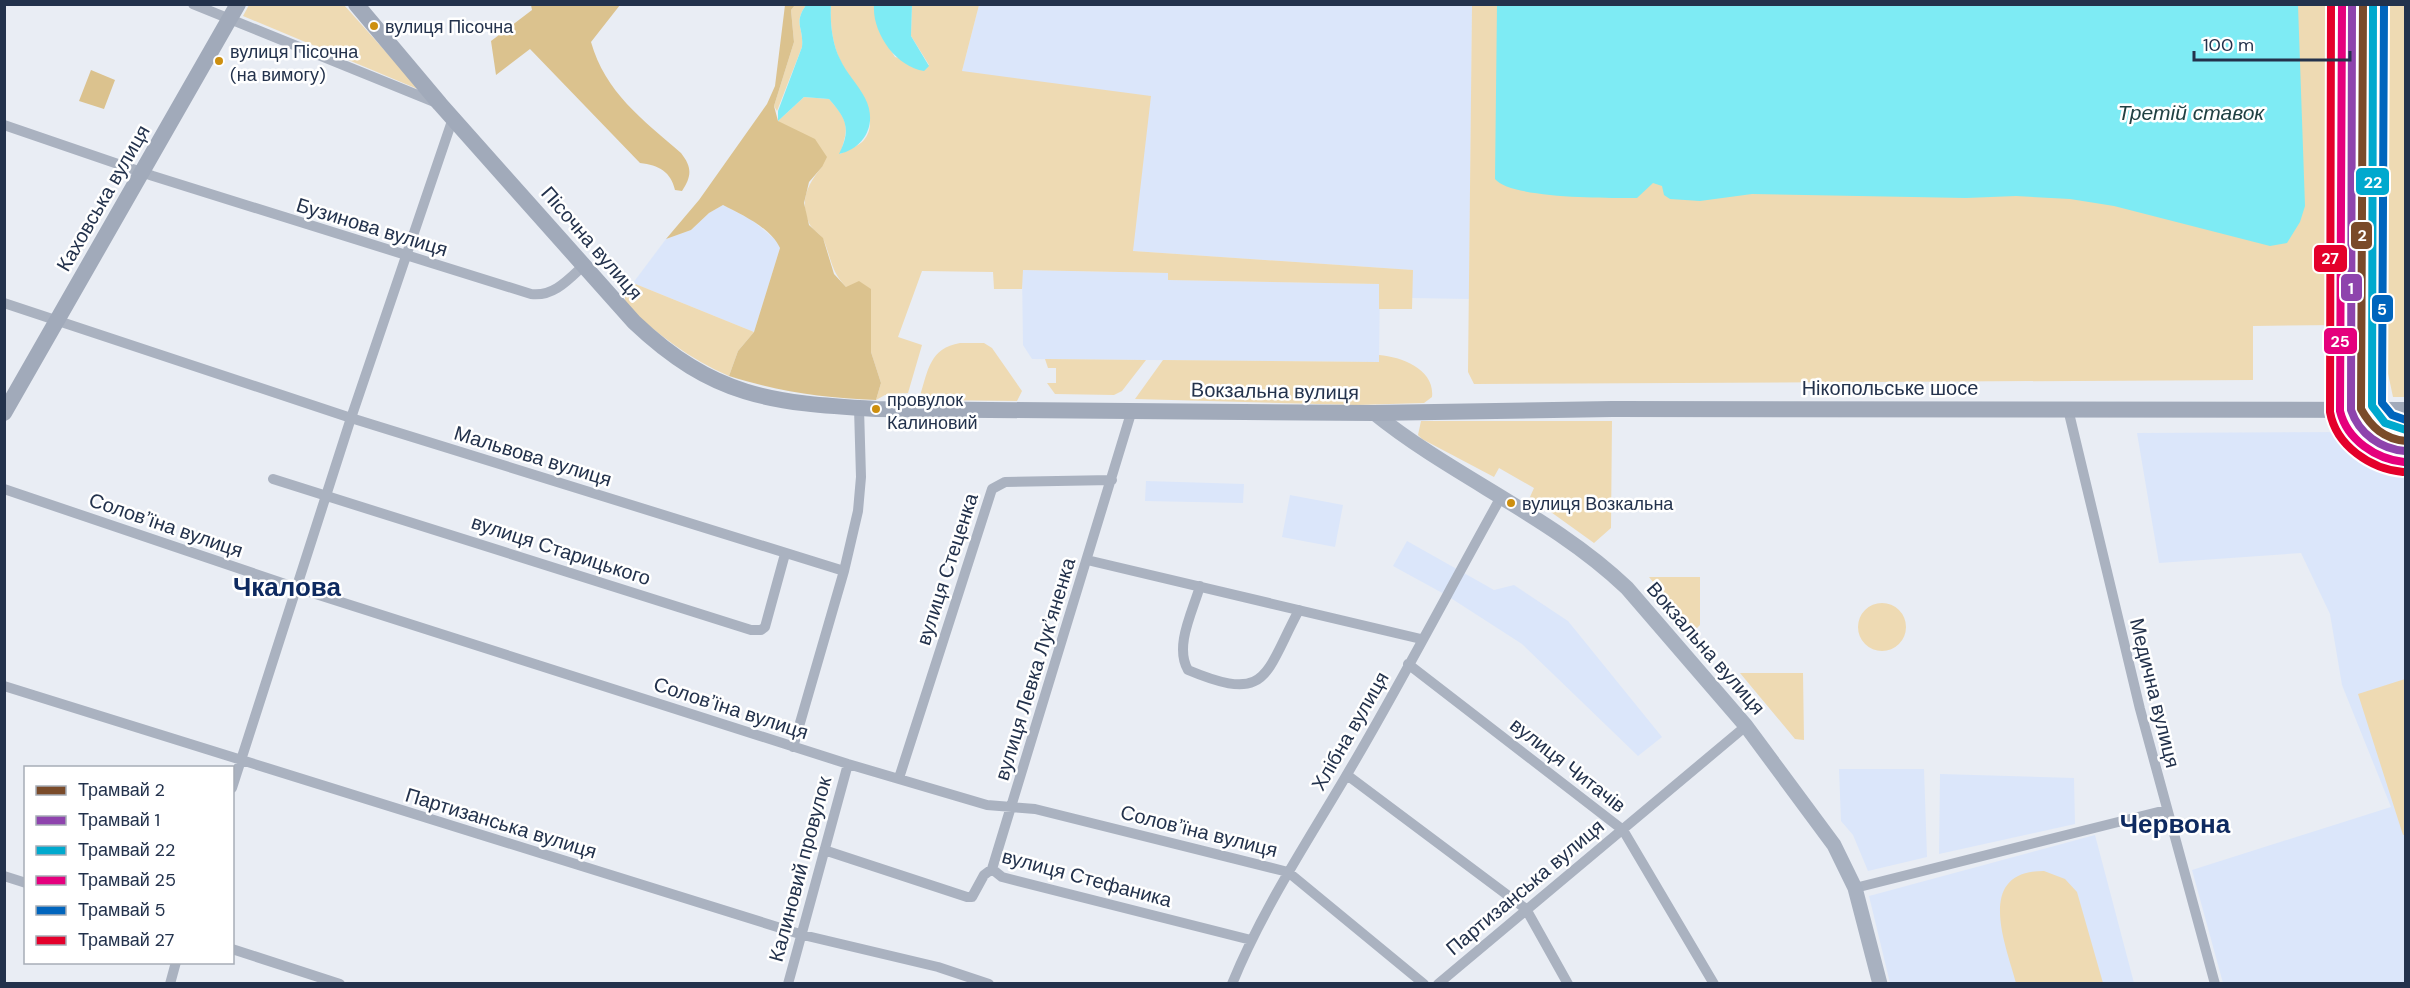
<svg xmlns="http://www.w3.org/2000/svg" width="2410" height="988" font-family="'DM Sans',sans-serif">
<rect width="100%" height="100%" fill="#e9edf4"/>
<path fill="#dbe6fa" d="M979 5H1472L1469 299 1412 298V270L1133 251 962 71Z
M723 205 752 220 778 242 780 248 754 332 633 283 666 239 691 230 709 213Z
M1022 270 1169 273V280L1380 284 1379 362 1032 359 1023 345Z
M2360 432 2405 461V983H2223L2192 870 2391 807 2342 685 2330 614 2301 553 2159 563 2137 433Z
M1146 481 1244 484 1243 503 1145 501Z
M1290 495 1343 505 1335 547 1282 537Z
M1407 541 1494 590 1514 585 1568 621 1662 737 1638 756 1522 644 1446 595 1393 566Z
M1839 769H1924L1927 857 1868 871 1853 835 1841 821Z
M1940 774 2074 778 2075 824 1939 854Z
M2095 835 2134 983H1890L1869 896Z"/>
<path fill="#eedab3" d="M249 5H344L420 90 243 16Z
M795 5H806C793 24 804 27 802 47L777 111 774 106 794 42 791 10Z
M831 5H874L879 31 895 57 929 65 911 36 912 5H979L962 71 1151 96 1133 251 1413 270 1412 309H1379V284L1168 280V273L1023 270 1022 289H994L993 272 922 271 898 337 922 345 908 393 885 395 876 400 881 383 871 352V289L846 287C831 271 832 261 824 241 821 234 812 230 809 223 799 201 808 183 822 167L778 121 804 97 829 99C849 121 849 127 840 154 847 150 859 146 864 140 884 116 849 80 840 60 832 43 830 22 831 5Z
M1472 5H2349L2347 379H2338V325L2253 326V380L1474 384 1468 372Z
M2389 5H2406L2405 397H2393L2386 364Z
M633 283 754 332 738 351 729 376C689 359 658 334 625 305V294Z
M960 343H984L992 348 1022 391 1017 401 924 400 920 396C928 370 930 348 960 343Z
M1379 355C1403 357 1435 370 1432 397L1424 403 1356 405 1135 399 1163 360 1379 362Z
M1045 359 1146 360 1122 391 1114 395 1055 394 1047 383H1056V368H1048Z
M1421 421H1612L1611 528 1594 543 1530 497 1534 488 1499 468 1494 477 1422 439 1418 435Z
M1649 577H1700V625L1697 628 1690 627Z
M1858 627a24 24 0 1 1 48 0a24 24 0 1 1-48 0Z
M1740 673H1803L1804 740 1795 739Z
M2405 679 2406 834 2403 835 2358 694Z
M2044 871 2065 879 2077 892 2103 983H2016C2006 945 1974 871 2044 871Z"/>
<path fill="#dbc28e" d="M531 5H620L591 42C605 92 643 120 681 153 692 167 692 176 682 191L675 190C671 172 659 165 640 163L530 49 496 75 491 41 532 10Z
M785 5H795L791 10 794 42 774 106 778 121 815 139 827 157 822 167 809 182 804 203 809 225 823 238 834 274 846 287 859 281 871 289V352L881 383 876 400C823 398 780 392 729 376L738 351 754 332 780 248C770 227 742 215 723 205L709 213 691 230 666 239 699 200 767 104 775 86Z
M91 70 115 80 104 109 79 101Z"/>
<path fill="#7eebf4" d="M806 5H831C830 22 832 43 840 59 846 73 858 84 865 98 878 123 865 148 839 154 851 130 847 119 829 99L804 97 778 121V111L802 47C804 27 793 24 806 5Z
M874 5H912L911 36 929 66 924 71C896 67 872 33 874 5Z
M1497 5H2298L2305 206 2300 222 2287 243 2270 246 2114 206 2070 199 2016 196 1966 198 1752 194 1700 201 1670 199 1664 195 1662 186 1653 183 1637 198C1610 198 1511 199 1495 179Z"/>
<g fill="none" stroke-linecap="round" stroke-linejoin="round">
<path stroke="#aab2c0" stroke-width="10" d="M193 4 437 103
M4 125 153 176 531 294C553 297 568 280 584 265
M4 303 351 418 844 571 858 511 861 477 859 408
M2068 409 2140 709 2215 984
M273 479 751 630H761L765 627 785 554
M4 489 297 588 848 764 987 805 1035 809 1288 872 1424 984
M1087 560 1421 639
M1200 586C1193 611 1174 646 1188 670 1269 704 1264 675 1299 610
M1408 664 1623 830 1714 984
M4 686 803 935 938 967 989 984
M793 747 844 571
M1347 775 1526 909 1568 984
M899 778 992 489 1005 482 1112 480
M232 788 351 418 453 118
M824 850 967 897H972L984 875 992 869 1002 877 1251 940
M992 869 1132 410
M4 876 26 883
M1855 888 2166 810
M232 949 340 984
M170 984 176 962
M788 984 848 764
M1232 984C1262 910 1306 844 1346 776 1400 685 1449 590 1501 497
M1438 984 1746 726"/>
<path stroke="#a8b1c0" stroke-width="15" d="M2355 409 2358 4
M2372 410 2373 4
M1374 413C1453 477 1553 517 1627 588L1746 726 1834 845 1855 888 1880 984"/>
<path stroke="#a1aaba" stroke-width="16" d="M356 4 440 104 634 322C713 397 771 403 876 409L1374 413 1612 409 2406 410
M4 413 238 4"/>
<g stroke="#fff" stroke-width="12">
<path id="tram-1" d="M2363 4 2361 409C2371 427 2384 439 2406 441"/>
</g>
<g stroke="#fff" stroke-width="12">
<path id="tram-2" d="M2352 4 2351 410C2359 434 2381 449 2405 451"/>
</g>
<g stroke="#fff" stroke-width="12">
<path id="tram-3" d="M2373 4 2372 406 2385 423 2406 430"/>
</g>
<g stroke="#fff" stroke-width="12">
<path id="tram-4" d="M2342 4 2340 411C2347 440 2376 459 2404 462"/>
</g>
<g stroke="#fff" stroke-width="12">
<path id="tram-5" d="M2384 4 2382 403 2392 415 2406 420"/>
</g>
<g stroke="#fff" stroke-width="12">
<path id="tram-6" d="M2331 4 2330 412C2336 446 2371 469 2403 472"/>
</g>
<use href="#tram-1" stroke="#7a4b2a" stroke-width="8"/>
<use href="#tram-2" stroke="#8e44ad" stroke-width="8"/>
<use href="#tram-3" stroke="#00a9ce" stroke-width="8"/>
<use href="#tram-4" stroke="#e5007d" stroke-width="8"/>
<use href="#tram-5" stroke="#0065bd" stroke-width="8"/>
<use href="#tram-6" stroke="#e4002b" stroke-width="8"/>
</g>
<g fill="#cd8f0f" stroke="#fff" stroke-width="2">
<circle cx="374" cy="26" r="5"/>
<circle cx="219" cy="61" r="5"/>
<circle cx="876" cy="409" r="5"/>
<circle cx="1511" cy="503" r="5"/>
</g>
<g text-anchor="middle" stroke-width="5" stroke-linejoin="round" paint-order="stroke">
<g font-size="18" fill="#23324c" stroke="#fff" text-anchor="start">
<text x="385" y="33">вулиця Пісочна</text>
<text x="230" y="58">вулиця Пісочна<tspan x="230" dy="23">(на вимогу)</tspan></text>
<text x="887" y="406">провулок<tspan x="887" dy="23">Калиновий</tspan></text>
<text x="1522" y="510">вулиця Возкальна</text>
</g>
<g font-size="20" fill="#23324c" stroke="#fff">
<text transform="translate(103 198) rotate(-60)" y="7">Каховська вулиця</text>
<text transform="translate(372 227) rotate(17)" y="7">Бузинова вулиця</text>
<text transform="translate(592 243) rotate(49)" y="7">Пісочна вулиця</text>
<text x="1890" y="395">Нікопольське шосе</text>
<text transform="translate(1275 391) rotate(1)" y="7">Вокзальна вулиця</text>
<text transform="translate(533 456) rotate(17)" y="7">Мальвова вулиця</text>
<text transform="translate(166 525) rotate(19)" y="7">Соловʼїна вулиця</text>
<text transform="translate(561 550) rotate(18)" y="7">вулиця Старицького</text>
<text transform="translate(947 569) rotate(-72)" y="7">вулиця Стеценка</text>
<text transform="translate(1706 648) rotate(49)" y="7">Вокзальна вулиця</text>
<text transform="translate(1035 669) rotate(-73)" y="7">вулиця Левка Лукʼяненка</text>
<text transform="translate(2155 693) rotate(76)" y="7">Медична вулиця</text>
<text transform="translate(731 708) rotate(18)" y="7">Соловʼїна вулиця</text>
<text transform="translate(1350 731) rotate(-60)" y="7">Хлібна вулиця</text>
<text transform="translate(1568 765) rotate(38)" y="7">вулиця Читачів</text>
<text transform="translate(501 823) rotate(17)" y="7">Партизанська вулиця</text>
<text transform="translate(1199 831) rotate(14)" y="7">Соловʼїна вулиця</text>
<text transform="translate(800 869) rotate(-75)" y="7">Калиновий провулок</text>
<text transform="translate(1087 878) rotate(15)" y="7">вулиця Стефаника</text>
<text transform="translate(1525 887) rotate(-40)" y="7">Партизанська вулиця</text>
</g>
<g font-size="21" font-style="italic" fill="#214143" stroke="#fff">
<text x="2191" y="120">Третій ставок</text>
</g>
<g font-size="26" font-weight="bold" fill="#0e2a60" stroke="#fff">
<text x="287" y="596">Чкалова</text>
<text x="2175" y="833">Червона</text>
</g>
</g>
<g stroke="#fff" stroke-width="2">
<rect x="2355" y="167" width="35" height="29" rx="6" fill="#00a9ce"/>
<rect x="2350" y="221" width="23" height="29" rx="6" fill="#7a4b2a"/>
<rect x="2313" y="244" width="35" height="29" rx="6" fill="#e4002b"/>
<rect x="2340" y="273" width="23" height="29" rx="6" fill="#8e44ad"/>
<rect x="2371" y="294" width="23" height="29" rx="6" fill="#0065bd"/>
<rect x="2323" y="327" width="35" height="28" rx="6" fill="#e5007d"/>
</g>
<g font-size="16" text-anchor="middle" font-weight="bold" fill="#fff">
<text x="2373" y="188">22</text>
<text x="2362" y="241">2</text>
<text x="2330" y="264">27</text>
<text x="2351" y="294">1</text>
<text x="2382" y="315">5</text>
<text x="2340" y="347">25</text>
</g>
<rect width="2410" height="988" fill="none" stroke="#23324c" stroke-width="12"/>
<rect x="24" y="766" width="210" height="198" fill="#ffffff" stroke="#a7adb7" stroke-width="1.5"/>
<rect x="36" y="786" width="30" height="9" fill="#7a4b2a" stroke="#a7adb7" stroke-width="1.5"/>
<text x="78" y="796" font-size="18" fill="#23324c">Трамвай 2</text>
<rect x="36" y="816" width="30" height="9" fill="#8e44ad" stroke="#a7adb7" stroke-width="1.5"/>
<text x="78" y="826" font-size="18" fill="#23324c">Трамвай 1</text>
<rect x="36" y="846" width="30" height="9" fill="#00a9ce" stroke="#a7adb7" stroke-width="1.5"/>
<text x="78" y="856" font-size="18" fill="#23324c">Трамвай 22</text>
<rect x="36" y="876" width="30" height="9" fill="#e5007d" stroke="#a7adb7" stroke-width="1.5"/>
<text x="78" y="886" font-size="18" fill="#23324c">Трамвай 25</text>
<rect x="36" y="906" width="30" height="9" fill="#0065bd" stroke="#a7adb7" stroke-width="1.5"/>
<text x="78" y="916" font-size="18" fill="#23324c">Трамвай 5</text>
<rect x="36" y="936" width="30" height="9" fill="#e4002b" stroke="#a7adb7" stroke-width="1.5"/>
<text x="78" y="946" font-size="18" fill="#23324c">Трамвай 27</text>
<path d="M2194 51v9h156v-9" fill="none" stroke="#23324c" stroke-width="3"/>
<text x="2203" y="51" font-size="18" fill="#23324c" stroke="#ffffff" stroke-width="4.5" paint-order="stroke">100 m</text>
</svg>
